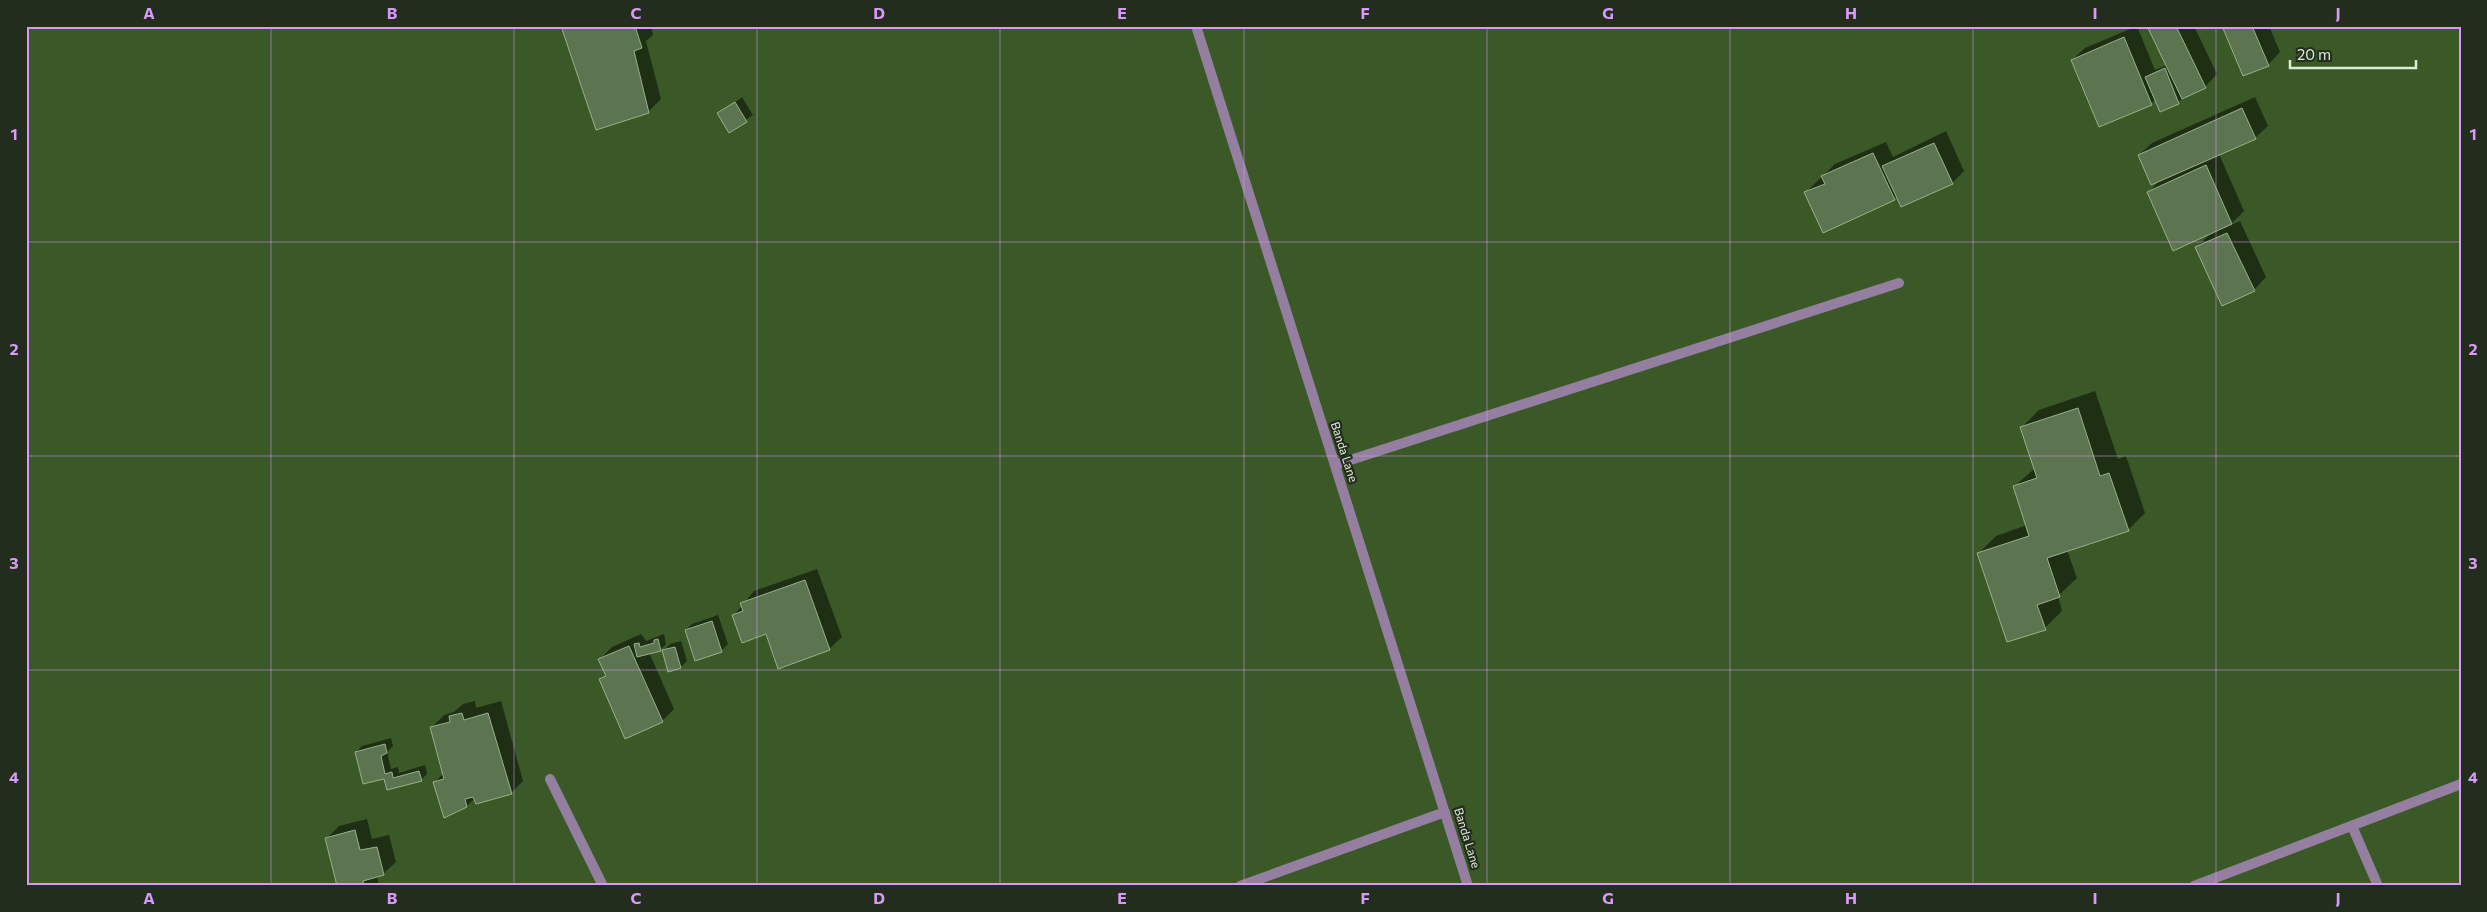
<svg xmlns="http://www.w3.org/2000/svg" width="2487" height="912" font-family="Commissioner,sans-serif">
<rect width="100%" height="100%" fill="#354a28"/>
<path fill="#3a5927" d="M26 26H2461V886H26Z"/>
<path fill="#0007" d="M562 26H651L653 35 646 41 661 99 648 112Z
M2137 26 2155 70 2167 65 2149 26H2194L2217 74 2205 87 2160 111 2156 99 2151 104 2072 60 2085 48Z
M2224 26H2269L2280 52 2268 65Z
M742 97 753 115 729 131 719 114Z
M2255 97 2268 126 2255 138 2219 154 2244 211 2229 226 2240 221 2266 277 2254 290 2196 248 2211 233 2149 192 2161 179 2139 155 2152 143Z
M1946 131 1964 171 1952 183 1897 196 1894 199 1806 192 1835 164 1886 142 1893 157Z
M2095 391 2118 459 2126 456 2145 513 2128 530 2067 550 2077 578 2058 596 2062 611 2045 628 1979 553 1996 536 2027 525 2015 486 2035 468 2022 427 2039 410Z
M817 569 842 637 829 649 767 633 734 615 754 591Z
M718 615 728 644 721 651 686 630 692 624Z
M641 634 646 641 664 634 666 644 660 650 649 652 674 709 662 721 601 680 607 674 600 659 612 647Z
M681 641 687 661 681 667 669 671 664 650 670 644Z
M475 701 476 708 501 701 523 781 511 793 475 798 467 806 435 782 444 773 431 728 444 715 454 712 463 704Z
M391 738 393 746 387 752 391 769 398 767 399 773 425 765 427 774 421 780 387 789 385 777 356 752 362 746Z
M367 819 372 839 389 835 396 862 383 874 377 876 379 886H339L327 838 339 826Z"/>
<path fill="#5d7451" stroke="#98b18b" d="M561 26H635L642 48 634 51 649 113 596 130Z
M2147 26H2176L2206 88 2182 99Z
M2222 26H2252L2269 66 2243 76Z
M2124 37 2152 105 2099 127 2071 60Z
M2165 68 2179 104 2160 112 2145 77Z
M735 102 747 122 729 133 717 113Z
M2242 108 2256 139 2151 185 2138 155Z
M1934 143 1953 184 1901 207 1882 166Z
M1873 153 1895 200 1823 233 1804 192 1825 184 1821 176Z
M2206 165 2232 224 2173 251 2147 192Z
M2227 233 2255 291 2222 306 2195 247Z
M2078 408 2100 476 2109 473 2129 531 2047 558 2060 597 2037 605 2046 630 2007 642 1977 553 2029 536 2013 486 2037 478 2020 427Z
M805 580 830 650 778 669 766 634 742 643 732 615 743 611 740 603Z
M712 621 722 652 695 661 685 630Z
M658 639 661 651 637 657 634 644 639 643 640 647 654 643V640Z
M629 646 663 722 625 739 599 679 606 676 598 659Z
M675 647 681 668 668 672 662 650Z
M462 713 464 720 488 713 512 794 476 804 473 797 465 799 467 807 444 818 433 782 444 779 430 727 450 722 449 716Z
M385 744 387 753 381 756 385 774 392 772 393 778 419 771 422 781 387 790 384 779 363 784 355 752Z
M355 830 360 850 377 847 384 875 363 881 364 886H337L325 838Z"/>
<g fill="none" stroke-linecap="round" stroke-linejoin="round">
<path stroke="#957fa0" stroke-width="10" d="M1196 26 1468 886
M1335 465 1899 283
M550 779 603 886
M2352 826 2378 886
M1240 886 1445 812
M2194 886 2461 784"/>
</g>
<path fill="none" stroke="#d99af7" stroke-width="1" stroke-opacity="0.55" d="M271 26V886M514 26V886M757 26V886M1000 26V886M1244 26V886M1487 26V886M1730 26V886M1973 26V886M2216 26V886M26 242H2461M26 456H2461M26 670H2461"/>
<g text-anchor="middle" stroke-width="4.5" stroke-linejoin="round" paint-order="stroke">
<g font-size="12" fill="#deebd7" stroke="#232d1e">
<text transform="translate(1344 452) rotate(72)" y="4">Banda Lane</text>
<text transform="translate(1467 838) rotate(73)" y="4">Banda Lane</text>
</g>
</g>
<rect width="2487" height="912" fill="none" stroke="#232d1e" stroke-width="55"/>
<path d="M2290 60v8h126v-8" fill="none" stroke="#deebd7" stroke-width="2.5"/>
<text x="2297" y="60" font-size="15" fill="#deebd7" stroke="#232d1e" stroke-width="4" paint-order="stroke">20 m</text>
<rect x="28" y="28" width="2432" height="856" fill="none" stroke="#d99af7" stroke-width="2"/>
<g font-size="16" text-anchor="middle" font-weight="bold" fill="#d99af7">
<text x="149" y="19">A</text>
<text x="392" y="19">B</text>
<text x="636" y="19">C</text>
<text x="879" y="19">D</text>
<text x="1122" y="19">E</text>
<text x="1365" y="19">F</text>
<text x="1608" y="19">G</text>
<text x="1851" y="19">H</text>
<text x="2095" y="19">I</text>
<text x="2338" y="19">J</text>
<text x="14" y="140">1</text>
<text x="2473" y="140">1</text>
<text x="14" y="355">2</text>
<text x="2473" y="355">2</text>
<text x="14" y="569">3</text>
<text x="2473" y="569">3</text>
<text x="14" y="783">4</text>
<text x="2473" y="783">4</text>
<text x="149" y="904">A</text>
<text x="392" y="904">B</text>
<text x="636" y="904">C</text>
<text x="879" y="904">D</text>
<text x="1122" y="904">E</text>
<text x="1365" y="904">F</text>
<text x="1608" y="904">G</text>
<text x="1851" y="904">H</text>
<text x="2095" y="904">I</text>
<text x="2338" y="904">J</text>
</g>
</svg>
